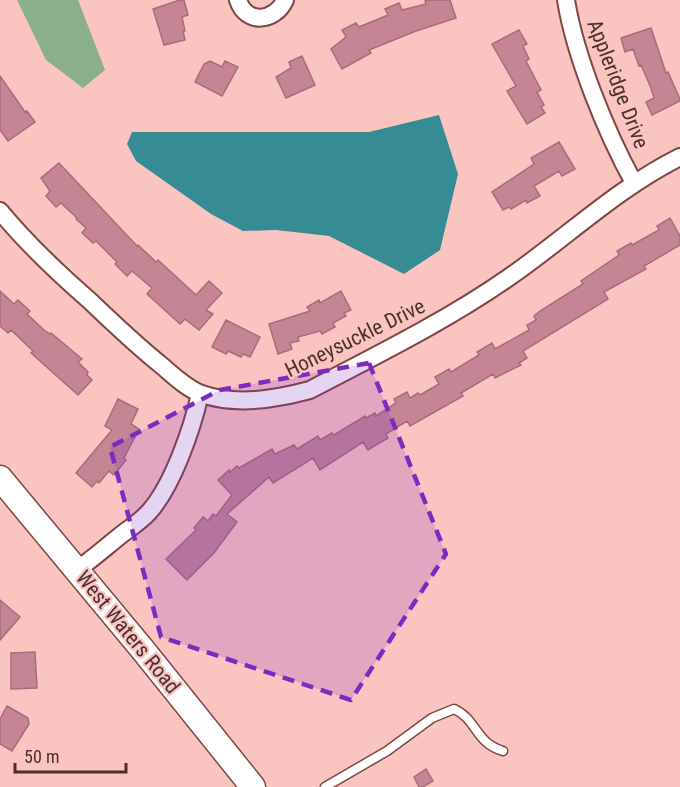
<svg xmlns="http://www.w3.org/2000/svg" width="680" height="787" font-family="'Roboto Condensed',sans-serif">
<rect width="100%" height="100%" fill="#fac5c1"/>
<path fill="#8baf88" d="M17 0H78L105 70 83 88 46 60Z"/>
<path fill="#378b92" d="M439 115 458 174 440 250 404 274 329 236 276 230 243 231 211 214 136 161 127 144 132 132H369Z"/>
<path fill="#c58595" stroke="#a76c7b" stroke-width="1.5" d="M180 0H184L188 15 182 17 185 31H183L185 40 164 45 153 9Z
M425 0H450L456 18 416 31 369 50 371 53 342 69 331 49 346 37 342 30 356 23 359 27 388 15 385 9 399 3 402 10 426 4Z
M651 28 666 73 668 72 680 99V101L652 115 646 102 654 98 651 88 641 65 639 66 633 49 625 52 621 38Z
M519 30 527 44 523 46 529 59 526 61 541 90 537 92 544 105 541 107 545 113 527 124 507 91 516 86 492 44Z
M302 56 315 85 286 98 276 77 291 68 289 62Z
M210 61 222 67 225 61 238 67 222 96 195 82 204 64Z
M0 76 25 112 27 111 35 122 8 141 0 130Z
M559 142 575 169 562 176 559 171 534 186 540 196 527 203 526 200 511 209 509 207 503 210 492 192 534 164 531 158Z
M59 163 137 246 138 245 156 262 158 260 196 295 209 281 222 293 206 310 213 314 199 330 185 319 180 324 147 294 152 288 132 271 127 276 115 264 117 262 96 241 93 243 82 233 86 228 76 219 77 218 61 203 56 207 46 196 50 191 41 178Z
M670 218 680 236V245L644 266 646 269 604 292 608 299 523 351 527 358 519 363 521 365 495 378 493 374 461 393 463 396 410 426 407 421 386 434 388 438 368 450 363 442 320 470 313 458 273 483 269 477 227 514 237 522 214 553 187 580 166 559 196 530 194 528 203 517 208 521 213 514 216 516 232 495 218 480 229 470 230 472 237 466 239 468 272 449 275 454 294 445 297 449 318 436 320 440 332 433 334 435 365 416 366 418 375 413 376 416 396 403 394 399 407 392 410 398 418 393 420 395 439 384 435 377 449 369 451 372 479 355 477 352 492 343 495 349 529 330 527 325 536 320 534 316 540 311 583 284 581 281 619 255 617 251 631 243 632 245 659 230 657 226Z
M0 291 14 304 18 300 30 311 27 314 44 330 50 334 51 333 82 359 78 362 88 372 87 375 92 380 78 395 31 353 33 351 11 330 8 333 0 326Z
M341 291 351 310 344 313 346 316 333 323 335 327 322 334 320 331 298 337 299 341 290 343 292 349 278 354 269 324 310 311 307 307 319 300 320 303Z
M226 320 260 337 250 357 243 354 241 357 228 351 226 354 212 347Z
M118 399 138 409 131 424 139 429 124 458 126 460 114 475 109 471 99 483 97 481 92 487 76 473 112 430 105 426Z
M0 600 20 617 0 640Z
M35 652 37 688 11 689V653Z
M7 706 28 718 29 724 12 751 0 744V719Z
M426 769 433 781 423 787H419L414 777Z"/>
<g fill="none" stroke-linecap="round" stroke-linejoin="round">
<g stroke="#7e4644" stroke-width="11">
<path id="lane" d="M325 787 387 751 432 718 454 709C477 719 475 743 503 751"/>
</g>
<g stroke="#7e4644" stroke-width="20">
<path id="street" d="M238 0C246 25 275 22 285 0
M566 0C575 56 606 132 634 183
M0 211C27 244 58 273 90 301 113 323 136 345 161 365 173 375 187 389 202 394 236 406 276 399 310 390 377 355 446 321 508 278 566 238 616 189 680 157
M77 570C92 559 106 547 121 535 130 528 141 521 149 512 173 485 192 429 200 394"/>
</g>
<g stroke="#7e4644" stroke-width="27">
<path id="secondary" d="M0 478 143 650 253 787"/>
</g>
<use href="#lane" stroke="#fff" stroke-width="8"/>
<use href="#street" stroke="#fff" stroke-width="16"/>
<use href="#secondary" stroke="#fff" stroke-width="24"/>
</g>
<path fill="#7b2cbf" fill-opacity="0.2" stroke="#7b2cbf" stroke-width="4.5" stroke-dasharray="12 8" stroke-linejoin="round" d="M369 363 446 554 351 700 161 637 110 447 220 390Z"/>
<g text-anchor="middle" stroke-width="4.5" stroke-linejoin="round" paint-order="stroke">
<g font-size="21" fill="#492f2e" stroke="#fac5c1">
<text transform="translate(618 84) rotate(69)" y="7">Appleridge Drive</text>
<text transform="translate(355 338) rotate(-26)" y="7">Honeysuckle Drive</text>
<text transform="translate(128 632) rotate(51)" y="7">West Waters Road</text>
</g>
</g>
<path d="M15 763v9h111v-9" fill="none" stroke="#492f2e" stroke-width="3"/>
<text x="24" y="763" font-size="18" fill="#492f2e" stroke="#fac5c1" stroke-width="4.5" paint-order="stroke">50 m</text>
</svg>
